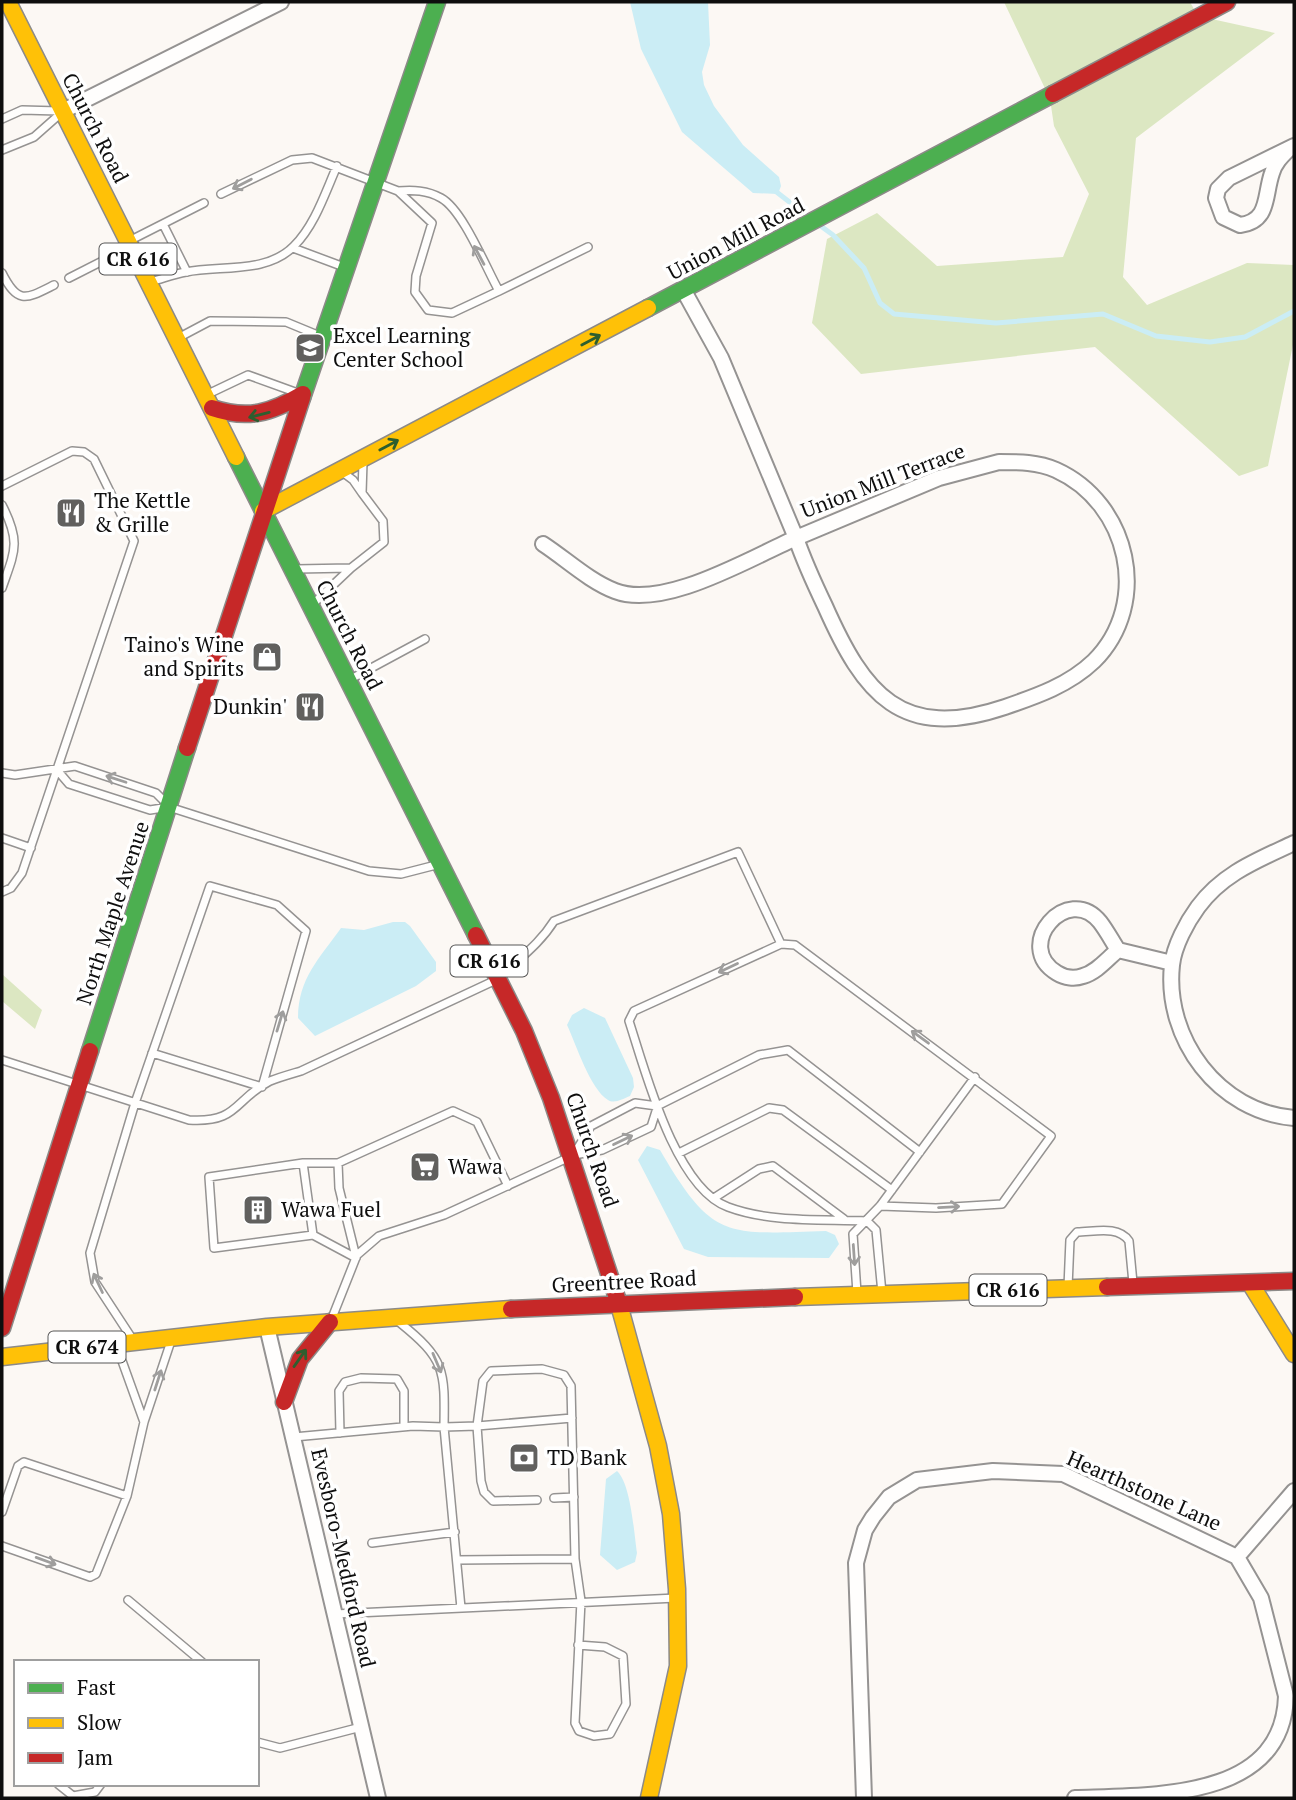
<svg xmlns="http://www.w3.org/2000/svg" width="1296" height="1800" font-family="'PT Serif',serif">
<rect width="100%" height="100%" fill="#fcf8f4"/>
<path fill="#dce7c2" d="M1004 2H1190L1198 16 1275 33 1136 138 1123 277 1147 305 1247 263 1294 265V340L1268 466 1239 476 1095 347 861 374 812 323 827 239 877 213 937 266 1063 257 1089 194 1054 126 1050 99Z
M2 974 42 1010 35 1029 2 1001Z"/>
<path fill="#cbedf5" d="M630 2H708L710 45 702 72 704 85 714 106 743 145 779 177 781 186 778 194 753 193 682 132 641 49Z
M393 922H405L410 926 436 962V971L416 986 315 1036 298 1018C298 978 320 958 341 928L364 930Z
M584 1008 605 1018 633 1078 634 1087 630 1096C623 1099 614 1104 608 1100 590 1089 576 1044 567 1025L572 1015Z
M647 1146 660 1150C713 1241 726 1234 826 1231L835 1235 839 1244 829 1258 708 1257 684 1249 638 1160Z
M617 1471C631 1484 634 1533 637 1553L635 1562 617 1570 600 1555 606 1479Z"/>
<g fill="none" stroke-linecap="round" stroke-linejoin="round">
<path stroke="#cbedf5" stroke-width="5" d="M774 190 810 218
M818 224 833 235 864 268 880 303 894 314 996 323 1103 314 1156 336 1210 342 1245 337 1294 311"/>
<g stroke="#959392" stroke-width="10">
<path id="lane" d="M2 119 22 110 59 111
M2 150 34 137 60 114
M221 194 292 160 312 158 398 191 432 223 416 276 415 292 428 310 452 313 499 291C486 268 463 210 441 198 427 190 413 190 398 191
M163 224 187 272
M129 241 204 203
M293 248 344 267
M2 273C18 305 26 299 54 285
M69 278 128 248
M150 282C162 279 174 274 186 272 220 265 267 274 294 246 315 225 325 193 337 166
M499 291 588 247
M178 338 210 321 286 322 320 336
M206 395 248 375 295 392
M341 471 353 480 362 493 363 462
M2 486 72 451 84 452 94 459 134 541 22 873 11 888 2 892
M2 505C21 542 15 551 2 588
M351 568 384 542 383 521 362 493
M296 569 351 568 314 603
M349 680 425 639
M57 770 69 784 150 810 169 807 369 871 401 874 436 865
M2 773 15 775 75 766 156 793 166 803
M2 838 31 848
M2 1060 189 1120C239 1123 233 1100 270 1081 280 1077 291 1074 301 1071L498 979C518 959 539 945 554 921L738 852 781 944
M576 1151 591 1126 635 1103 657 1106 759 1055 788 1050 920 1152
M679 1153 769 1108 783 1110 892 1190
M303 1163H338
M714 1198 759 1169 773 1166 844 1219
M880 1206 936 1208 1002 1204 1051 1136 795 945 781 944 634 1011 629 1021C645 1070 675 1188 728 1207 771 1223 821 1219 867 1221L876 1230 882 1293
M313 1235 303 1163 209 1177 214 1248 313 1235 356 1258
M356 1257 339 1188 338 1163 453 1111 477 1122 508 1186
M1068 1287 1070 1240 1077 1232C1094 1232 1118 1225 1129 1241L1133 1283
M857 1293 853 1234 880 1206 975 1077
M332 1318 357 1255 379 1236 444 1215 574 1155 602 1150 651 1127 657 1108
M399 1322C445 1359 445 1369 444 1427L477 1426 481 1481 484 1492 493 1501 537 1500
M133 1340 95 1282 90 1253 135 1103 210 886 277 905 306 931 262 1087 152 1053
M117 1347 144 1422
M572 1418 477 1426 483 1381 491 1371 542 1369 564 1375 571 1386 575 1559 581 1601 575 1723 579 1731 594 1736 610 1734 626 1704 623 1656 605 1647 578 1645
M340 1433 339 1391 345 1382 361 1378 397 1379 404 1391V1426
M294 1437 413 1426 444 1427 461 1608
M554 1498 574 1497
M2 1512 18 1466 24 1462 127 1496 144 1422 171 1341
M372 1543 455 1532
M2 1546 90 1577 96 1574 127 1496
M457 1560 575 1559
M128 1600 202 1662
M335 1614 676 1598
M257 1742 280 1748 361 1727
M58 1784 73 1796 95 1792 101 1784"/>
</g>
<g stroke="#959392" stroke-width="18">
<path id="street" d="M63 111 281 2
M1288 150C1281 157 1275 163 1272 173 1264 196 1270 221 1240 225L1223 217 1216 198 1218 189 1229 178 1294 146
M999 462C1019 462 1038 462 1056 470 1129 503 1152 603 1094 661 1069 685 1037 696 1005 707 901 742 864 694 825 606 814 583 804 561 796 538L939 478Z
M543 544C566 559 589 581 615 591 664 610 750 558 796 538L721 358 684 291
M1294 843C1258 860 1223 873 1198 907 1187 922 1174 946 1172 965 1164 1039 1219 1112 1294 1118
M1118 950C1112 941 1107 931 1100 922 1068 882 1012 946 1057 973 1065 978 1075 979 1083 976 1097 972 1107 959 1118 950L1172 963
M267 1327 378 1798
M1237 1557 1294 1491
M864 1798 856 1563 865 1530 873 1517 889 1497 917 1480 993 1471 1063 1474 1237 1557 1261 1598 1286 1696C1283 1800 1155 1795 1075 1798"/>
</g>
<g stroke="#8c8a88" stroke-width="19">
<path id="fast" d="M648 308 1053 94
M302 398 437 2
M236 457 476 935
M90 1051 187 748"/>
</g>
<g stroke="#8c8a88" stroke-width="19">
<path id="slow" d="M8 2 236 457
M263 511 648 308
M1250 1283 1294 1354
M795 1297 1107 1287
M618 1301 658 1446 671 1514 677 1589 678 1666 649 1798
M2 1357 267 1327 511 1309"/>
</g>
<g stroke="#8c8a88" stroke-width="19">
<path id="jam" d="M1053 94 1227 2
M212 408C248 420 271 413 303 394
M187 748 302 398
M476 935 524 1031 551 1098 618 1301
M1107 1287 1294 1281
M511 1309 795 1297
M2 1328 90 1051
M284 1402 300 1359 330 1322"/>
</g>
<use href="#lane" stroke="#fffefd" stroke-width="7"/>
<use href="#street" stroke="#fffefd" stroke-width="14"/>
<use href="#fast" stroke="#4caf50" stroke-width="16"/>
<use href="#slow" stroke="#ffc107" stroke-width="16"/>
<use href="#jam" stroke="#c62828" stroke-width="16"/>
</g>
<defs><path id="oneway-shaft" d="M-6 0H5M1.5-3L5.5 0L1.5 3" fill="none" stroke-width="1.6" stroke-linecap="round" stroke-linejoin="round" transform="scale(1.75)"/></defs>
<g stroke="#9f9e9d">
<use href="#oneway-shaft" transform="translate(242 184) rotate(153)"/>
<use href="#oneway-shaft" transform="translate(479 255) rotate(-118)"/>
<use href="#oneway-shaft" transform="translate(116 779) rotate(-162)"/>
<use href="#oneway-shaft" transform="translate(728 968) rotate(155)"/>
<use href="#oneway-shaft" transform="translate(280 1021) rotate(-73)"/>
<use href="#oneway-shaft" transform="translate(920 1037) rotate(-144)"/>
<use href="#oneway-shaft" transform="translate(623 1140) rotate(-26)"/>
<use href="#oneway-shaft" transform="translate(949 1207) rotate(-3)"/>
<use href="#oneway-shaft" transform="translate(854 1255) rotate(86)"/>
<use href="#oneway-shaft" transform="translate(98 1283) rotate(-115)"/>
<use href="#oneway-shaft" transform="translate(437 1363) rotate(67)"/>
<use href="#oneway-shaft" transform="translate(158 1380) rotate(-72)"/>
<use href="#oneway-shaft" transform="translate(46 1561) rotate(20)"/>
</g>
<g stroke="#2d5e2f">
<use href="#oneway-shaft" transform="translate(591 340) rotate(-28)"/>
<use href="#oneway-shaft" transform="translate(259 415) rotate(166)"/>
<use href="#oneway-shaft" transform="translate(389 445) rotate(-28)"/>
<use href="#oneway-shaft" transform="translate(300 1358) rotate(-55)"/>
</g>
<defs>
<g id="school-square" transform="scale(1.575)"><rect x="-9" y="-9" width="18" height="18" rx="4" fill="#61605e" stroke="#fff"/><path d="M0-5L7-2L0 1L-7-2ZM-4 1L0 2.5L4 1V4Q0 6-4 4Z" fill="#fff"/></g>
<g id="restaurant-square" transform="scale(1.575)"><rect x="-9" y="-9" width="18" height="18" rx="4" fill="#61605e" stroke="#fff"/><path d="M-5-6h1v4h1v-4h1v4h1v-4h1v5L-1.5 .5V6h-2V.5L-5-1ZM5-6V6H3V1.5H1.5Q1.5-4 5-6Z" fill="#fff"/></g>
<g id="shop-square" transform="scale(1.575)"><rect x="-9" y="-9" width="18" height="18" rx="4" fill="#61605e" stroke="#fff"/><path d="M-5-2.5h2.3a2.7 3.5 0 0 1 5.4 0H5L5.5 6h-11ZM-1.5-2.5h3a1.5 2.3 0 0 0-3 0Z" fill="#fff"/></g>
<g id="supermarket-square" transform="scale(1.575)"><rect x="-9" y="-9" width="18" height="18" rx="4" fill="#61605e" stroke="#fff"/><path d="M-6-5.5h2.5l.6 2H6L4.5 2H-2.5L-4.4-4H-6ZM-1.5 3.2a1.3 1.3 0 1 0 .1 0ZM3 3.2a1.3 1.3 0 1 0 .1 0Z" fill="#fff"/></g>
<g id="building-square" transform="scale(1.575)"><rect x="-9" y="-9" width="18" height="18" rx="4" fill="#61605e" stroke="#fff"/><path d="M-4-6H4V6H1V3H-1V6H-4ZM-2.5-4.3h1.7v1.8h-1.7ZM.8-4.3h1.7v1.8H.8ZM-2.5-1h1.7V.8h-1.7ZM.8-1h1.7V.8H.8Z" fill="#fff"/></g>
<g id="bank-square" transform="scale(1.575)"><rect x="-9" y="-9" width="18" height="18" rx="4" fill="#61605e" stroke="#fff"/><path d="M-6-4H6V4H-6ZM0-2.3a2.3 2.3 0 1 0 0 4.6a2.3 2.3 0 1 0 0-4.6Z" fill="#fff"/></g>
</defs>
<g fill-rule="evenodd">
<use href="#school-square" x="310" y="348"/>
<use href="#restaurant-square" x="71" y="513"/>
<use href="#shop-square" x="267" y="657"/>
<use href="#restaurant-square" x="310" y="707"/>
<use href="#supermarket-square" x="425" y="1167"/>
<use href="#building-square" x="258" y="1210"/>
<use href="#bank-square" x="524" y="1458"/>
</g>
<g text-anchor="middle" stroke-width="7" stroke-linejoin="round" paint-order="stroke">
<g fill="#fff" stroke="#565656" stroke-width="2">
<rect x="99.5" y="243.5" width="77" height="31" rx="5"/>
<rect x="450.5" y="945.5" width="77" height="31" rx="5"/>
<rect x="969.5" y="1274.5" width="77" height="31" rx="5"/>
<rect x="48.5" y="1331.5" width="77" height="31" rx="5"/>
</g>
<g font-size="19" font-weight="bold" fill="#0e0e0e">
<text x="138" y="266">CR 616</text>
<text x="489" y="968">CR 616</text>
<text x="1008" y="1297">CR 616</text>
<text x="87" y="1354">CR 674</text>
</g>
<g font-size="21" fill="#0e0e0e" stroke="#fff">
<text transform="translate(95 128) rotate(63)" y="7">Church Road</text>
<text transform="translate(736 239) rotate(-28)" y="7">Union Mill Road</text>
<text transform="translate(883 481) rotate(-21)" y="7">Union Mill Terrace</text>
<text transform="translate(349 635) rotate(63)" y="7">Church Road</text>
<text transform="translate(113 913) rotate(-72)" y="7">North Maple Avenue</text>
<text transform="translate(592 1150) rotate(71)" y="7">Church Road</text>
<text transform="translate(624 1282) rotate(-3)" y="7">Greentree Road</text>
<text transform="translate(1144 1491) rotate(24)" y="7">Hearthstone Lane</text>
<text transform="translate(343 1558) rotate(77)" y="7">Evesboro-Medford Road</text>
</g>
<g font-size="21" fill="#0e0e0e" stroke="#fff" text-anchor="start">
<text x="333" y="343">Excel Learning<tspan x="333" dy="24">Center School</tspan></text>
<text x="94" y="508">The Kettle<tspan x="94" dy="24">&amp; Grille</tspan></text>
<text x="244" y="652" text-anchor="end">Taino's Wine<tspan x="244" dy="24">and Spirits</tspan></text>
<text x="287" y="714" text-anchor="end">Dunkin'</text>
<text x="448" y="1174">Wawa</text>
<text x="281" y="1217">Wawa Fuel</text>
<text x="547" y="1465">TD Bank</text>
</g>
</g>
<rect width="1296" height="1800" fill="none" stroke="#0e0e0e" stroke-width="7"/>
<rect x="14" y="1660" width="245" height="126" fill="#ffffff" stroke="#9f9f9f" stroke-width="2"/>
<rect x="28" y="1683" width="35" height="10" fill="#4caf50" stroke="#9f9f9f" stroke-width="2"/>
<text x="77" y="1695" font-size="21" fill="#0e0e0e">Fast</text>
<rect x="28" y="1718" width="35" height="10" fill="#ffc107" stroke="#9f9f9f" stroke-width="2"/>
<text x="77" y="1730" font-size="21" fill="#0e0e0e">Slow</text>
<rect x="28" y="1753" width="35" height="10" fill="#c62828" stroke="#9f9f9f" stroke-width="2"/>
<text x="77" y="1765" font-size="21" fill="#0e0e0e">Jam</text>
</svg>
